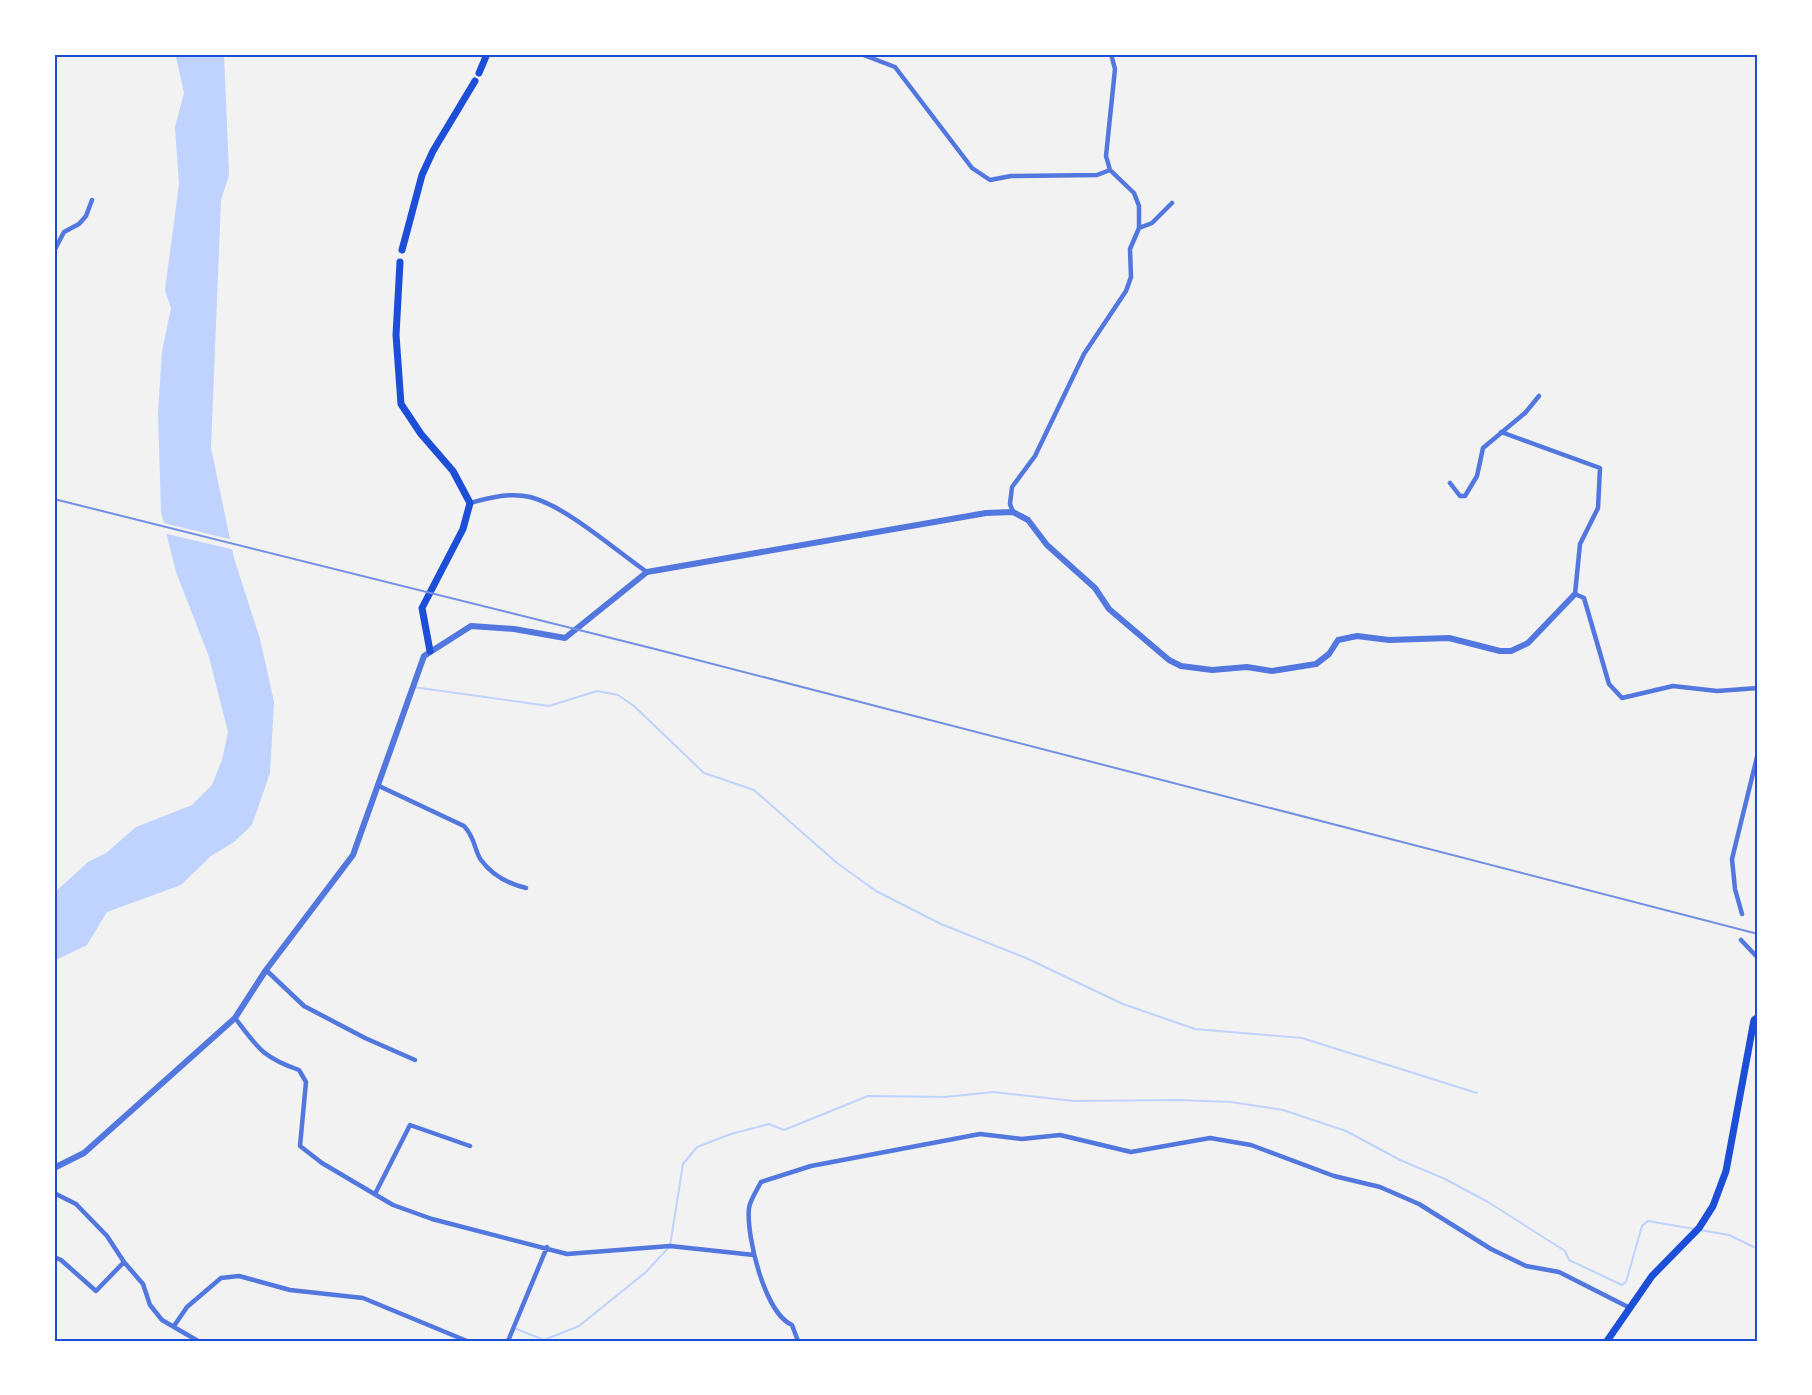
<svg xmlns="http://www.w3.org/2000/svg" width="1812" height="1395" font-family="'PT Serif',serif">
<rect width="100%" height="100%" fill="#f2f2f2"/>
<path fill="#bfd3fe" d="M163 54H224L229 175 221 200 211 448 234 558 260 639 274 702 270 773 252 825 234 842 211 856 181 885 107 912 87 945 54 961V893L88 862 106 853 136 827 192 805 212 785 222 760 228 732 209 657 176 572 161 512 158 413 162 351 171 308 165 290 179 184 175 127 184 93 176 57Z"/>
<path fill="#f2f2f2" d="M160 522 233 540 235 550 163 533Z"/>
<g fill="none" stroke-linecap="round" stroke-linejoin="round">
<path stroke="#bfd3fe" stroke-width="2" d="M413 687 549 706 597 691 618 695 634 706 704 773 754 790 837 863 876 891 941 924 1026 958 1123 1004 1195 1029 1302 1038 1477 1093
M514 1328 544 1340 579 1326 646 1272 670 1246 683 1164 697 1147 731 1134 769 1124 784 1130 868 1096 945 1097 993 1092 1074 1101 1179 1100 1231 1102 1283 1110 1346 1131 1400 1160 1445 1179 1488 1202 1565 1251 1569 1260 1622 1285 1626 1282 1642 1226 1648 1221 1729 1235 1758 1249"/>
<path stroke="#5277de" stroke-width="4.5" d="M861 54 895 67 972 168 990 180 1011 176 1097 175 1110 170
M1139 228 1152 223 1172 203
M54 251 64 232 79 224 86 216 92 200
M1501 432 1600 468 1598 508 1580 544 1575 594 1584 598 1609 684 1622 698 1673 686 1717 691 1758 688
M1450 483 1460 496H1465L1477 476 1483 448 1525 413 1539 396
M470 503C489 498 510 492 530 497 566 506 615 550 647 572
M1013 512 1010 504 1012 487 1035 456 1084 354 1126 291 1131 277 1130 249 1139 228V206L1134 193 1110 170 1106 156 1115 69 1111 54
M379 786 464 826C476 839 474 850 481 860 492 875 509 884 526 888
M1742 914 1735 889 1732 859 1758 753
M1741 940 1758 958
M266 970 304 1006 365 1038 415 1060
M235 1018C258 1048 262 1057 299 1070L306 1082 300 1146 322 1163 393 1205 432 1219 567 1254 670 1246 754 1255
M54 1193 76 1204 107 1236 124 1262 143 1284 150 1305 162 1320 198 1341
M375 1194 410 1125 470 1146
M54 1257 61 1260 96 1291 124 1262
M174 1326 187 1307 221 1278 239 1276 290 1290 363 1298 467 1341
M508 1341 547 1247
M798 1341 792 1325C765 1314 746 1236 749 1208 750 1200 757 1190 761 1182L811 1166 980 1134 1022 1139 1060 1135 1131 1152 1210 1138 1251 1145 1334 1176 1380 1187 1419 1204 1491 1249 1526 1266 1559 1272 1630 1308"/>
<path stroke="#5277de" stroke-width="6" d="M54 1168 84 1153 235 1018 266 970 353 855 424 656 471 626 514 629 565 638 647 572 986 513 1013 512 1028 520 1047 545 1095 588 1109 609 1169 660 1181 666 1212 670 1247 667 1272 671 1316 664 1329 654 1338 640 1357 636 1389 640 1449 638 1500 651H1511L1528 643 1575 594"/>
<path stroke="#1d4ed8" stroke-width="7" d="M479 73 487 54
M402 250 422 175 433 151 475 81
M400 262 396 335 401 404 421 434 453 471 470 503 463 529 422 608 430 651
M1607 1341 1652 1276 1699 1228 1713 1206 1726 1171 1754 1020 1758 1017"/>
<path stroke="#7290e2" stroke-width="2" d="M54 499 655 649 1758 934"/>
</g>
<rect width="1812" height="1395" fill="none" stroke="#ffffff" stroke-width="111"/>
<rect x="56" y="56" width="1700" height="1284" fill="none" stroke="#1d4ed8" stroke-width="2"/>
</svg>
